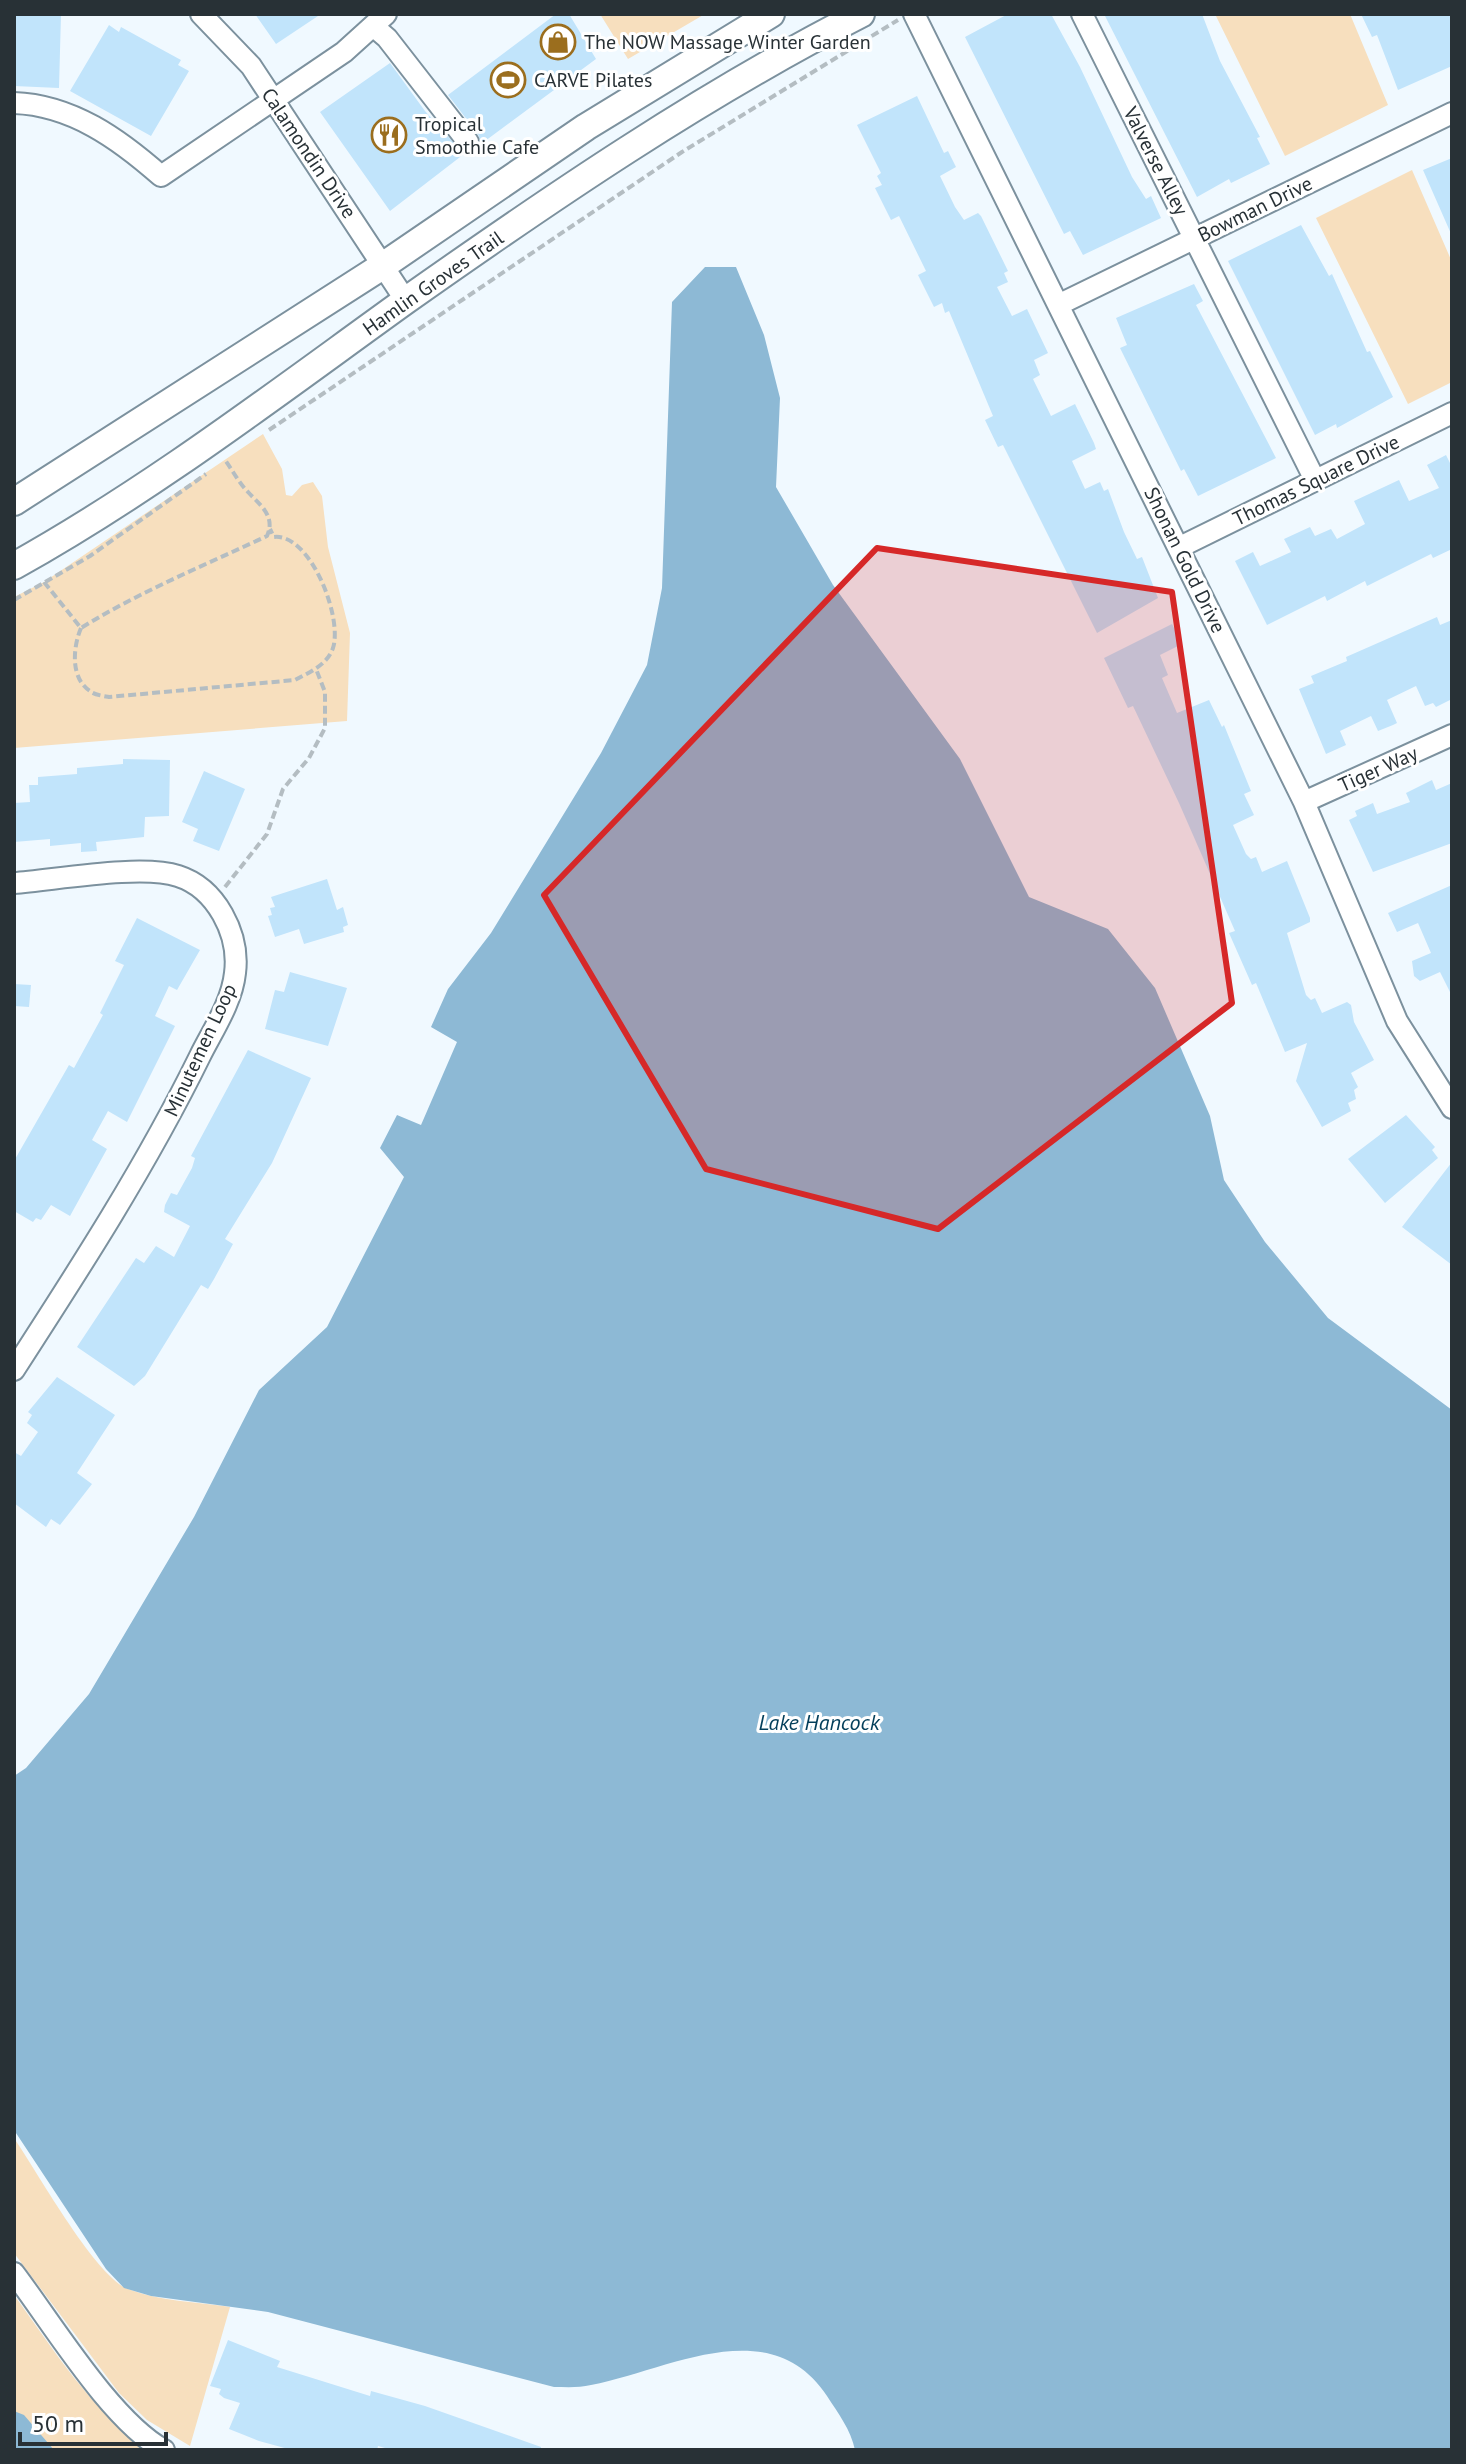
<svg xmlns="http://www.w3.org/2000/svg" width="1466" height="2464" font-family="'PT Sans',sans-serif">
<rect width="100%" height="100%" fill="#f0f9ff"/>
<path fill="#f7dfbe" d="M600 14H705L628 59Z
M1215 14H1350L1388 105 1285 156Z
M1412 170 1452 262V382L1408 404 1316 218Z
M263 434 282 469 286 495 292 496 302 485 313 482 322 496 328 547 350 633 347 721 14 748V597L44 582Z
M14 2138C36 2170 95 2276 128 2289 159 2301 197 2302 230 2307L190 2446 147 2420 119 2393 14 2253Z
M14 2295C54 2350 91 2410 147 2450H14Z"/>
<path fill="#8db9d5" d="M705 267H736L764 335 780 398 776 487 833 585 960 759 1029 897 1108 929 1155 988 1210 1116 1224 1180 1265 1242 1328 1318 1452 1410V2450H855C851 2430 838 2413 827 2396 770 2310 668 2370 591 2385 579 2388 566 2387 554 2387L268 2312 151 2296 124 2288 106 2269 14 2130V1776L26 1768 89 1694 194 1517 259 1390 327 1327 404 1177 380 1148 397 1115 421 1125 457 1042 431 1027 448 989 491 933 601 753 647 665 662 588 672 302Z
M14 2411 24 2415 54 2450H14Z"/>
<path fill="#c1e4fb" d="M14 14H61L59 88 14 86Z
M255 14H321L276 44Z
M556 14H569L596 59 481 144 478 134 448 95Z
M1008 14H1051L1080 67 1132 177 1146 199 1151 196 1161 218 1083 255 1070 231 1064 234 965 37Z
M1104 14H1202L1220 61 1260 137 1257 138 1270 164 1231 183 1229 179 1197 197Z
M1361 14H1452V66L1398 90 1377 35 1372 37Z
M109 25 119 32 121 27 159 48 181 60 178 65 189 71 151 136 70 91Z
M390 63 425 111 464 154 390 211 320 112Z
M917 96 944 153 948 151 956 167 940 176 955 207 964 220 978 213 981 216 1008 271 1004 273 1008 282 997 287 1012 316 1027 309 1048 353 1034 360 1040 375 1033 379 1051 416 1075 404 1094 443 1096 449 1072 461 1085 489 1100 482 1104 491 1108 489 1124 532 1137 559 1142 557 1158 598 1097 633 1003 445 998 447 985 420 993 416 949 311 945 313 942 303 934 307 918 275 926 271 899 216 891 220 875 188 882 185 877 176 881 173 857 125Z
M1452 158V236L1423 170Z
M1301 225 1329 276 1332 274 1367 352 1370 351 1393 397 1337 428 1336 424 1315 435 1228 261Z
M1194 284 1203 301 1196 305 1276 458 1198 496 1184 469 1181 471 1120 348 1127 345 1116 318Z
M1446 455 1452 467V549L1433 558 1431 554 1367 586 1365 581 1327 601 1325 596 1267 625 1235 561 1253 552 1260 566 1291 552 1284 539 1310 527 1315 536 1331 529 1337 539 1365 524 1354 501 1399 480 1409 501 1439 488 1427 465Z
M1437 617 1440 625 1452 620V699L1436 707 1433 703 1425 706 1416 686 1387 700 1397 723 1393 725 1378 731 1371 716 1340 731 1346 745 1326 754 1299 689 1314 683 1311 676 1347 661 1346 657Z
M1172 624 1182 644 1160 655 1168 675 1162 678 1177 713 1209 700 1222 727 1224 725 1251 791 1244 794 1254 815 1233 825 1246 854 1251 859 1256 857 1262 872 1287 861 1310 918V922L1287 933 1306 995 1311 1000 1315 998 1322 1013 1347 1002 1351 1005 1354 1022 1374 1060 1351 1073 1358 1087 1354 1090 1356 1099 1348 1103 1351 1111 1322 1127 1296 1081 1307 1043 1285 1052 1256 983 1252 985 1229 933 1235 931 1179 803 1133 706 1128 708 1104 658Z
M123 759 170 760 169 816 145 817 144 837 96 842 97 851 81 852V843L50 846V839L14 842V803L30 802 29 785H38V777L77 774V768L123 764Z
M204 771 245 789 219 851 193 841 198 829 182 822Z
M1432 780 1436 790 1452 783V843L1373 872 1349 820 1357 816 1355 811 1373 803 1377 814 1410 802 1406 793Z
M327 879 337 910 343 907 348 925 343 927 344 932 304 944 299 929 275 937 268 916 272 915 270 908 275 907 271 897Z
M1452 885V996L1440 972 1420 981 1414 976 1412 961 1431 953 1418 923 1397 932 1388 913Z
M137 918 200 950 177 990 169 986 155 1016 175 1026 127 1122 108 1111 92 1140 107 1149 70 1216 51 1205 41 1220 36 1218 33 1222 14 1211V1161L69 1065 74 1068 103 1015 100 1013 124 965 115 961Z
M290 972 347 988 328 1046 265 1029 275 990 284 992Z
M14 984 31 985 29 1007 14 1006Z
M248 1050 311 1078 272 1163 225 1239 233 1244 214 1279 208 1289 201 1285 145 1376 134 1386 77 1347 136 1258 144 1263 156 1246 174 1257 190 1226 164 1212 165 1205 171 1193 177 1195 192 1168 195 1158 191 1156Z
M1406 1115 1435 1147 1432 1150 1438 1158 1385 1203 1348 1159Z
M1452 1162V1265L1402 1227Z
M57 1377 115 1415 77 1473 92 1484 60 1525 51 1519 46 1527 14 1503V1452L21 1456 38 1432 27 1423 32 1415 28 1412Z
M228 2340 280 2361 277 2367 370 2396 371 2391 425 2406 541 2447V2450H392L378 2446 377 2450H292L259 2441 229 2429 240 2403 224 2398 219 2394 221 2389 210 2386Z"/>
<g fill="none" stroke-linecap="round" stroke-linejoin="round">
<g stroke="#7c919e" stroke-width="24">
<path id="minor" d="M201 14 251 66 406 301
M914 14 1304 802 1397 1021 1452 1108
M1082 14 1315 480
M373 26 387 38 468 142
M14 103C72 105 119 139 161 176L344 52 386 14
M1058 305 1452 113
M1180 547 1452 413
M1304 802 1452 735
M14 883C55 880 141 864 178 876 216 888 240 934 235 973 232 1002 213 1030 200 1056 146 1166 80 1268 14 1370
M14 2273C52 2323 111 2421 164 2450"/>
</g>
<g stroke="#7c919e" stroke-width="30">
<path id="major" d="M14 502 384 265 586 127 771 14
M14 566C152 489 277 393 405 301 551 198 702 95 861 14"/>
</g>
<path stroke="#b4bdc2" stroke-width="4" stroke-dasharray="8 4" stroke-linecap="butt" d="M269 430 682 152 898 20
M44 582 81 628C141 591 203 566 267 536 276 516 260 505 248 492 239 483 233 471 225 460
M14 600 90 556 206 474
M81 628C73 647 70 678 90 691 94 695 104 696 109 697L295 680C310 672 327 665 333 648 343 617 310 533 274 537L270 529
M225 887 267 834 283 789 309 758 325 728V692L316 669"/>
<use href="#minor" stroke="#fff" stroke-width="20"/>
<use href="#major" stroke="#fff" stroke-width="26"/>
</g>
<path fill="#d62828" fill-opacity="0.2" stroke="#d62828" stroke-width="6" stroke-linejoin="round" d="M877 548 1172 592 1232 1003 938 1229 706 1169 544 895Z"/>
<defs>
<g id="shop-ring" transform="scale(1.8)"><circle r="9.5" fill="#fff" stroke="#9b6e1e" stroke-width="1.5"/><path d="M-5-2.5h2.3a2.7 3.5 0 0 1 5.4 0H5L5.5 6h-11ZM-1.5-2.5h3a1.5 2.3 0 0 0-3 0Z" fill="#9b6e1e"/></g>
<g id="stadium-ring" transform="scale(1.8)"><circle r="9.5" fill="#fff" stroke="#9b6e1e" stroke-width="1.5"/><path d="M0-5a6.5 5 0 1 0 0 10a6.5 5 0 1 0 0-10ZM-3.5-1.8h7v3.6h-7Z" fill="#9b6e1e"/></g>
<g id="restaurant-ring" transform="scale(1.8)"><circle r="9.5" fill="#fff" stroke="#9b6e1e" stroke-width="1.5"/><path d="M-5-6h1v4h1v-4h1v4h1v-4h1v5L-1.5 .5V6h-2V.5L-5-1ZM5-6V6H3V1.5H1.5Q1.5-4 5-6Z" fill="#9b6e1e"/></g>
</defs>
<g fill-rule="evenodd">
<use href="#shop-ring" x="558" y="42"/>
<use href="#stadium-ring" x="508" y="80"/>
<use href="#restaurant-ring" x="389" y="135"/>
</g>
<g text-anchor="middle" stroke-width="6" stroke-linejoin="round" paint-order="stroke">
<g font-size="20" fill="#283136" stroke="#fff" text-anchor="start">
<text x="584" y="49">The NOW Massage Winter Garden</text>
<text x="534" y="87">CARVE Pilates</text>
<text x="415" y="131">Tropical<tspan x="415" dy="23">Smoothie Cafe</tspan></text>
</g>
<g font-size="20" fill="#283136" stroke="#fff">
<text transform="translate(309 153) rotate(56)" y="7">Calamondin Drive</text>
<text transform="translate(1156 161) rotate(63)" y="7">Valverse Alley</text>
<text transform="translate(1255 209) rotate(-26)" y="7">Bowman Drive</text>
<text transform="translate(433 283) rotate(-35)" y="7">Hamlin Groves Trail</text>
<text transform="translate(1316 480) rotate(-26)" y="7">Thomas Square Drive</text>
<text transform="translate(1185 560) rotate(64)" y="7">Shonan Gold Drive</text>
<text transform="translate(1378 769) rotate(-24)" y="7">Tiger Way</text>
<text transform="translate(200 1050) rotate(-65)" y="7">Minutemen Loop</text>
</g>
<g font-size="22" font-style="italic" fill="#043f5b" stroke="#fff">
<text x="819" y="1730">Lake Hancock</text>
</g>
</g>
<rect width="1466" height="2464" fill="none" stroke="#283136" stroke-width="32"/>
<path d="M20 2432v12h146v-12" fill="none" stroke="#283136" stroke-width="4"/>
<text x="32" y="2432" font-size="24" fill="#283136" stroke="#ffffff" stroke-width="6" paint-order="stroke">50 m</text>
</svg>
